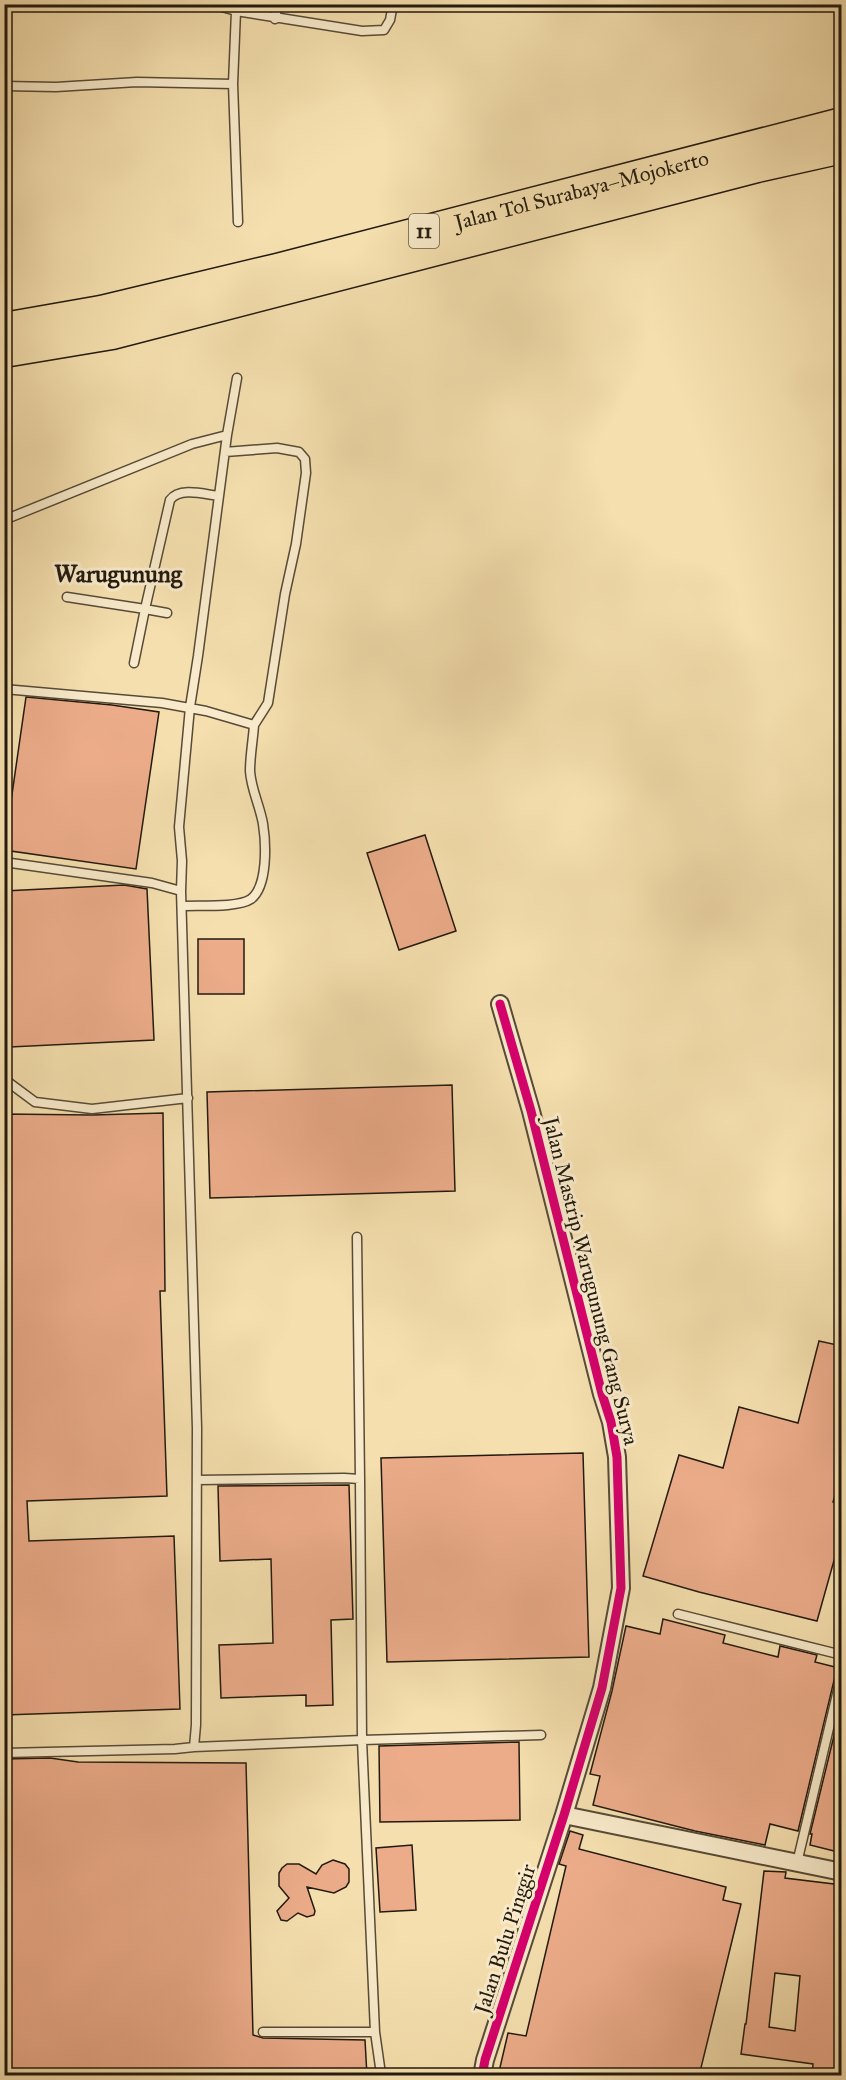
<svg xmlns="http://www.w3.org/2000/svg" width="846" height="2080" font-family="'IM FELL Great Primer',serif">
<rect width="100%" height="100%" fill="#f5dfae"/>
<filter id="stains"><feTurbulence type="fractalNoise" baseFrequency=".00333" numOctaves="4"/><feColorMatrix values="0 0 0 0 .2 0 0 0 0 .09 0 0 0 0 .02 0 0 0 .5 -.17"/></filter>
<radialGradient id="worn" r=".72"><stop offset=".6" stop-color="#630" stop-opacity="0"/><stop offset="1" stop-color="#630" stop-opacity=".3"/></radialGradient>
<path fill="#ecac8a" stroke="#221a0f" stroke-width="1.5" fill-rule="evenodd" d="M26 697 112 705 159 712 136 869 4 850Z
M425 835 456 931 399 950 367 853Z
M124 885 147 889 154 1040 10 1047 4 891Z
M198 939H244V994H198Z
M452 1085 455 1191 210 1198 207 1092Z
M163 1113 165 1291H160L167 1496 27 1501 29 1541 174 1536 180 1709 4 1715V1114L92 1115Z
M819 1341 842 1346V1472L833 1502 842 1505V1532L817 1621 699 1592 643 1576 679 1455 723 1468 739 1407 798 1423Z
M583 1453 589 1657 387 1662 381 1458Z
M349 1485 353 1619 331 1620 333 1705 306 1706V1695L221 1698 219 1645 273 1643 271 1559 220 1561 218 1486Z
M663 1619 725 1635 723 1643 778 1657 780 1646 817 1655 815 1662 839 1668 836 1672 798 1831 770 1824 765 1845 695 1831 593 1805 600 1776 590 1774 612 1691 626 1626 660 1634Z
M842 1703V1853L810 1845 812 1834H810Z
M519 1742 520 1820 380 1822 379 1746Z
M50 1758 78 1762 246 1763 253 2035 263 2038 365 2040 367 2076H4V1759Z
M570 1831 583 1835 579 1849 726 1887 723 1900 741 1904 699 2076H498L508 2033 526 2036 566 1866 559 1864Z
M412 1845 416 1910 380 1912 376 1848Z
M333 1860 345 1864 349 1869V1882L346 1887 334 1893 307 1887 315 1911 314 1915 307 1917 298 1913 287 1921 281 1920 277 1911 289 1898 279 1886V1873L282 1868 287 1864H299L316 1874 322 1865Z
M764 1871 786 1872 785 1878 842 1885V2076H812L813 2064 741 2054 745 2024H746ZM775 1973 800 1976 795 2031 769 2027Z"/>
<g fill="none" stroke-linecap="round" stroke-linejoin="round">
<g stroke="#574b37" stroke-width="11">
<path id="service" d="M212 4 236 11 233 84 238 222
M236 11 362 31 384 30 390 20 393 4
M275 19 278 4
M4 86 56 87 137 82 233 84
M225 452 277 448 299 452 305 459 306 473 296 544 285 594 268 703 254 725
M4 520 192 444 227 435 237 378
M67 597 145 609 170 500C180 487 203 494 218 496
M134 663 145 609 167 613
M4 689 162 703 206 711 254 725C253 740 250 756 250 771 251 789 260 806 263 824 266 843 268 886 251 899 238 908 198 905 182 906
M4 862 152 883 181 891 197 1428 196 1725 194 1747 175 1749 4 1753
M181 891 182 861 179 827 190 707 198 656 227 435
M4 1079 35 1102 92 1109 188 1098
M357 1237 360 1479
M678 1614 842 1655
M194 1747 362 1740 360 1479 344 1478 197 1480
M797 1863 842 1673
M263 2032H375
M380 2067 375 2032 362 1740 541 1735"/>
</g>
<g stroke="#574b37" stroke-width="20">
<path id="minor" d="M564 1815 842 1872
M482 2076 485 2060 564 1815 602 1688 621 1588 617 1457 611 1422 602 1394 531 1111 500 1004"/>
</g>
<g stroke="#221a0f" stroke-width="33">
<g id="motorway">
<path id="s1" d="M4 328 101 311 277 269 842 123"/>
<path d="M4 352 112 334 757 167 842 148"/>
</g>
</g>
<use href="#service" stroke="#f8eaca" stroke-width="8"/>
<use href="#minor" stroke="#f8eaca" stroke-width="16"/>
<use href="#motorway" stroke="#f5dfae" stroke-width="30"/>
<g stroke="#f8eaca" stroke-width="13">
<path id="cycleway" d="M482 2076 485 2060 564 1815 602 1688 621 1588 617 1457 611 1422 602 1394 531 1111 500 1004"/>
</g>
<use href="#cycleway" stroke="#d6006c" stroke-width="9"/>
</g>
<g text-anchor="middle" stroke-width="6" stroke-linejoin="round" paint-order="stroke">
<rect fill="#f8eaca" stroke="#625847" stroke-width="1.5" x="409" y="214" width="30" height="34" rx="4.5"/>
<g font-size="20" font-weight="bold" fill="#221a0f">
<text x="424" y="238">11</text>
</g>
<g font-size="21" fill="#221a0f" stroke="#f8eaca">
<text dy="7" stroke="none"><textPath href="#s1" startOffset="594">Jalan Tol Surabaya–Mojokerto</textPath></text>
<text transform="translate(591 1281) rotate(76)" y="7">Jalan Mastrip Warugunung Gang Surya</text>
<text transform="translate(505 1939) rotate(-72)" y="7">Jalan Bulu Pinggir</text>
</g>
<g font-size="24" font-weight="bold" fill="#221a0f" stroke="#f8eaca">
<text x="118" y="582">Warugunung</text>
</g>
</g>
<rect width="846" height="2080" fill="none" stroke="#f5dfae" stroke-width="24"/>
<rect x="6" y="6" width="834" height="2068" fill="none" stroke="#221a0f" stroke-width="3"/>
<rect x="12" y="12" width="822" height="2056" fill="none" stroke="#221a0f" stroke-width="1.5"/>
<rect width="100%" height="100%" filter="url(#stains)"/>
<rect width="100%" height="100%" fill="url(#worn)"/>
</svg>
